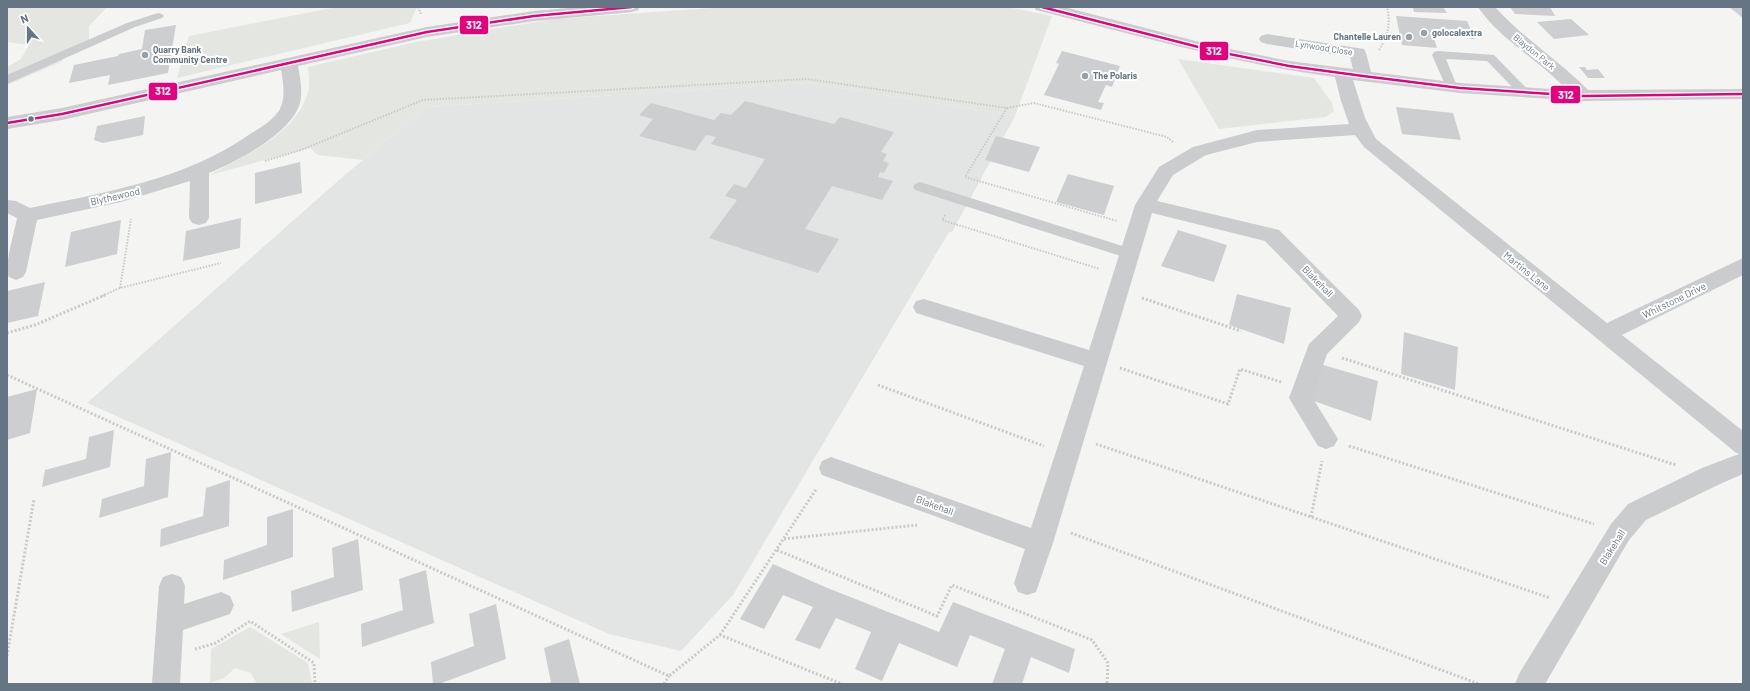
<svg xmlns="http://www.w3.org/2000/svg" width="1750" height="691" font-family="Barlow,sans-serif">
<rect width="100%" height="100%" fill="#f4f4f3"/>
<path fill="#e3e4e4" d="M807 83 1015 116 952 232H949L733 595 681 651 609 634 87 403 339 180 427 107Z"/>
<path fill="#e4e7e1" d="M7 7H107L89 26V40L62 53 63 61 7 85V67L21 59 29 45 7 42Z
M337 7H417L410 23 177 78 189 36Z
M726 7H1007L1052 16 1015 116 807 83 427 107 363 160 318 155 310 148 210 175C245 154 296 135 308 92 310 84 309 75 308 67L416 42 554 19Z
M1178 59 1314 78 1332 103 1334 111 1326 117 1219 129Z
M319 622 320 659 281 634Z
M250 627 308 663 312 683 257 684 251 673 235 668 224 678 210 683 211 649Z"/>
<path fill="#cccecf" d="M1413 7H1443L1447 13 1414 12Z
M1510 7H1550L1555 16 1515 14Z
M1729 7H1743V18Z
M1396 16 1467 21 1475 39 1433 35 1437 48 1402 45Z
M1571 19 1589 35 1554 39 1537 22Z
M176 25 168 73 108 85 110 75 69 83 74 65 118 56 119 54 142 49 145 30Z
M1062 51 1120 66 1112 87 1106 85 1098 102 1104 103 1101 110 1044 95 1059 64 1056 63Z
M1579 67H1585L1587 70 1598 69 1605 78H1588Z
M745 101 834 124 840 117 894 132 881 152 887 154 883 161 889 163 884 173 880 172 878 177 893 181 882 200 832 186 805 229 839 239 818 273 709 238 737 200 725 196 734 184 746 188 765 159 711 144 716 137 706 135 695 151 639 136 653 119 639 115 651 103 714 120 721 113 731 115Z
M1396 107 1453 113 1461 140 1402 134Z
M145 116 143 135 103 143 94 140 97 126Z
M996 136 1040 147 1029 172 985 160Z
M300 162 302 193 255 204V173Z
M1068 174 1114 186 1104 215 1056 202Z
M241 218 240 248 183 261 186 231Z
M121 220 117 254 65 267 71 232Z
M1178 230 1227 245 1214 282 1161 266Z
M45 282 38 316 7 323V291Z
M1237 294 1291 308 1284 344 1229 325Z
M1404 332 1458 347 1455 390 1401 374Z
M1320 364 1378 381 1371 421 1311 400Z
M37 389 30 433 7 440V397Z
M114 430 110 467 42 487 45 470 86 459 89 437Z
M171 452 168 497 99 518 102 499 144 486 146 459Z
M230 480 229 526 160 547 161 529 203 516 206 488Z
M293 509V557L223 580 224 560 267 545V517Z
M358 539 363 590 292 612 291 591 334 577 332 548Z
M773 564 825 587 939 632 953 602 1075 649 1069 673 1031 657 1022 684H992L1005 649 970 635 957 667 899 643 882 681 855 669 871 632 836 618 820 649 795 640 813 607 783 595 764 629 740 619Z
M426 570 434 623 362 647 361 624 403 610 399 579Z
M496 604 506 659 439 684H433L431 662 474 646 469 614Z
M569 639 580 684H546L551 682 544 648Z"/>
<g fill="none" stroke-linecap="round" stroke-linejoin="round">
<path stroke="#c9cac9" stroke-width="2" stroke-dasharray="1.5 1.5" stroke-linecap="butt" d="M418 7 421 14
M1379 50C1388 36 1391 23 1387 7
M1007 108 1034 103 1167 137 1174 143
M265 161 301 150 423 100 807 79 1007 108 965 177 1117 221
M945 215 942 220 1100 269
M120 288 131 219
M102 296 120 288 221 263"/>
<path stroke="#c9cac9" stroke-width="3" stroke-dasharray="2 2" stroke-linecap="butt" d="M1142 298 1241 331
M7 333 35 325 105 295
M1342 358 1676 465
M1120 368 1228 404 1240 369 1281 382
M7 375 669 676 720 635 842 684
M878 385 1044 446
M1096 444 1550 598
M1349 446 1594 524
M1311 517 1322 461
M1071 533 1479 684
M784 539 917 525
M777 550 937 616 952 585 1092 640 1108 663 1107 684
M720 635 817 488
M195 649 216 643 250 621 314 663 315 684
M7 656 34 499
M664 684 669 676"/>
<path fill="#cacccd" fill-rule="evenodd" d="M158 13 162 14 164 16 162 18 135 27 7 84V75L127 23Z
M1438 51 1494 55 1531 93 1529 96H1521L1487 61 1446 59 1457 86 1455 89H1447L1432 55 1434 52Z
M920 182 1135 250 1137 254 1135 258 1130 259 915 190 913 187 915 184Z"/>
<path fill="#cacccd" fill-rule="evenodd" d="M580 7H640L638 10 632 12 534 21 427 37 298 66C300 78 303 91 300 103 292 133 236 162 209 173V218L206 223 199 225 192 223 189 218 190 181 121 202 37 220 26 272 23 277 16 280 9 277C3 267 15 231 17 218L7 213V200L16 201 30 208C106 192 185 180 250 134 260 128 274 120 280 109 286 97 283 82 281 70L62 120 7 129V117L62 108 427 27 534 11Z
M1034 7H1064L1215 46 1289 61 1353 69 1350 57 1267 44 1261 42 1259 39 1261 36 1267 34 1364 49 1366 53 1371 72 1460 83 1567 90C1540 60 1501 41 1478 7H1495C1523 38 1559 60 1588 90L1743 89V99L1583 101 1460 93 1353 80 1365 118 1376 139 1607 323 1743 258V275L1622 335 1743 431V474L1720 484 1646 520 1629 540 1545 684H1515L1519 674 1611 524 1628 504 1702 468 1739 454 1735 452 1364 147 1355 135 1257 142 1206 155 1173 175 1157 201 1279 230 1359 310 1362 316 1359 322 1327 354 1312 397 1338 439 1334 446 1326 449 1318 446 1289 398 1309 344 1338 316 1265 241 1152 213 1053 543 1036 592 1027 595 1018 592 1014 583 1025 549 822 475 819 468 822 461 831 457 1031 528 1084 366 916 313 913 307 916 301 924 299 1089 350 1135 205 1159 167 1193 147 1257 130 1349 124 1341 101 1335 77C1234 64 1136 35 1036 10Z
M172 574 181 577 185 586 184 604 221 592 230 596 234 605 230 614 183 630 180 684H152L159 586 163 577Z"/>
<g stroke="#fff" stroke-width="5">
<path id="bus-1" d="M1042 7 1214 51 1289 66 1363 76 1460 88 1583 96 1743 94
M7 123 62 114 427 32 534 16 632 7"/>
</g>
<use href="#bus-1" stroke="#e5007d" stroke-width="2.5"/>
</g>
<g fill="#97a1aa" stroke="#fff" stroke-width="1.5">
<circle cx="1424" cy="33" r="4"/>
<circle cx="1409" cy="37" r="4"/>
<circle cx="145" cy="55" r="4"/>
<circle cx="1085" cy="76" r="4"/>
</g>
<circle fill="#657583" stroke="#fff" stroke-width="1.5" cx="31" cy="119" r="3.5"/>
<g text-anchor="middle" stroke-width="4" stroke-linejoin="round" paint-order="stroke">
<g font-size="9" font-weight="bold" fill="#657583" stroke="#fff" text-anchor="start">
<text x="1432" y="36">golocalextra</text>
<text x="1401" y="40" text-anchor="end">Chantelle Lauren</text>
<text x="153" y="53">Quarry Bank<tspan x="153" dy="10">Community Centre</tspan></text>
<text x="1093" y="79">The Polaris</text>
</g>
<g font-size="9" fill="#657583" stroke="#fff">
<text transform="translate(1324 48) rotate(9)" y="3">Lynwood Close</text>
<text transform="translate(1534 52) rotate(39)" y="3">Blaydon Park</text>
</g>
<g font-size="10" fill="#657583" stroke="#fff">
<text transform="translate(115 196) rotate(-13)" y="4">Blythewood</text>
<text transform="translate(1527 271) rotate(39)" y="4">Martins Lane</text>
<text transform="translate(1318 281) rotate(45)" y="4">Blakehall</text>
<text transform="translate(1674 300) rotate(-26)" y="4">Whitstone Drive</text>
<text transform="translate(935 505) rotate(20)" y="4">Blakehall</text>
<text transform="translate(1612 547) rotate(-58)" y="4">Blakehall</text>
</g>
</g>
<g stroke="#fff" stroke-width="1.5">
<rect x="459" y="15" width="30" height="20" rx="4" fill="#e5007d"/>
<rect x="1199" y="41" width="30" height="20" rx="4" fill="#e5007d"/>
<rect x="148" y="82" width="30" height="19" rx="4" fill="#e5007d"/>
<rect x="1550" y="85" width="31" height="19" rx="4" fill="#e5007d"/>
</g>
<g font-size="11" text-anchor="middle" font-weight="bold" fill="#fff">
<text x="474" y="29">312</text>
<text x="1214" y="55">312</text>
<text x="163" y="95">312</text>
<text x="1566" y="99">312</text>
</g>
<rect width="1750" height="691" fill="none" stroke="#657583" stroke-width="16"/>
<g transform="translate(28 28) rotate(339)" stroke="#ffffff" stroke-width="3" paint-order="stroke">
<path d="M0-3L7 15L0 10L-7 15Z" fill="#657583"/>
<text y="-6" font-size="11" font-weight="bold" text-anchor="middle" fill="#657583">N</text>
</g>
</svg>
